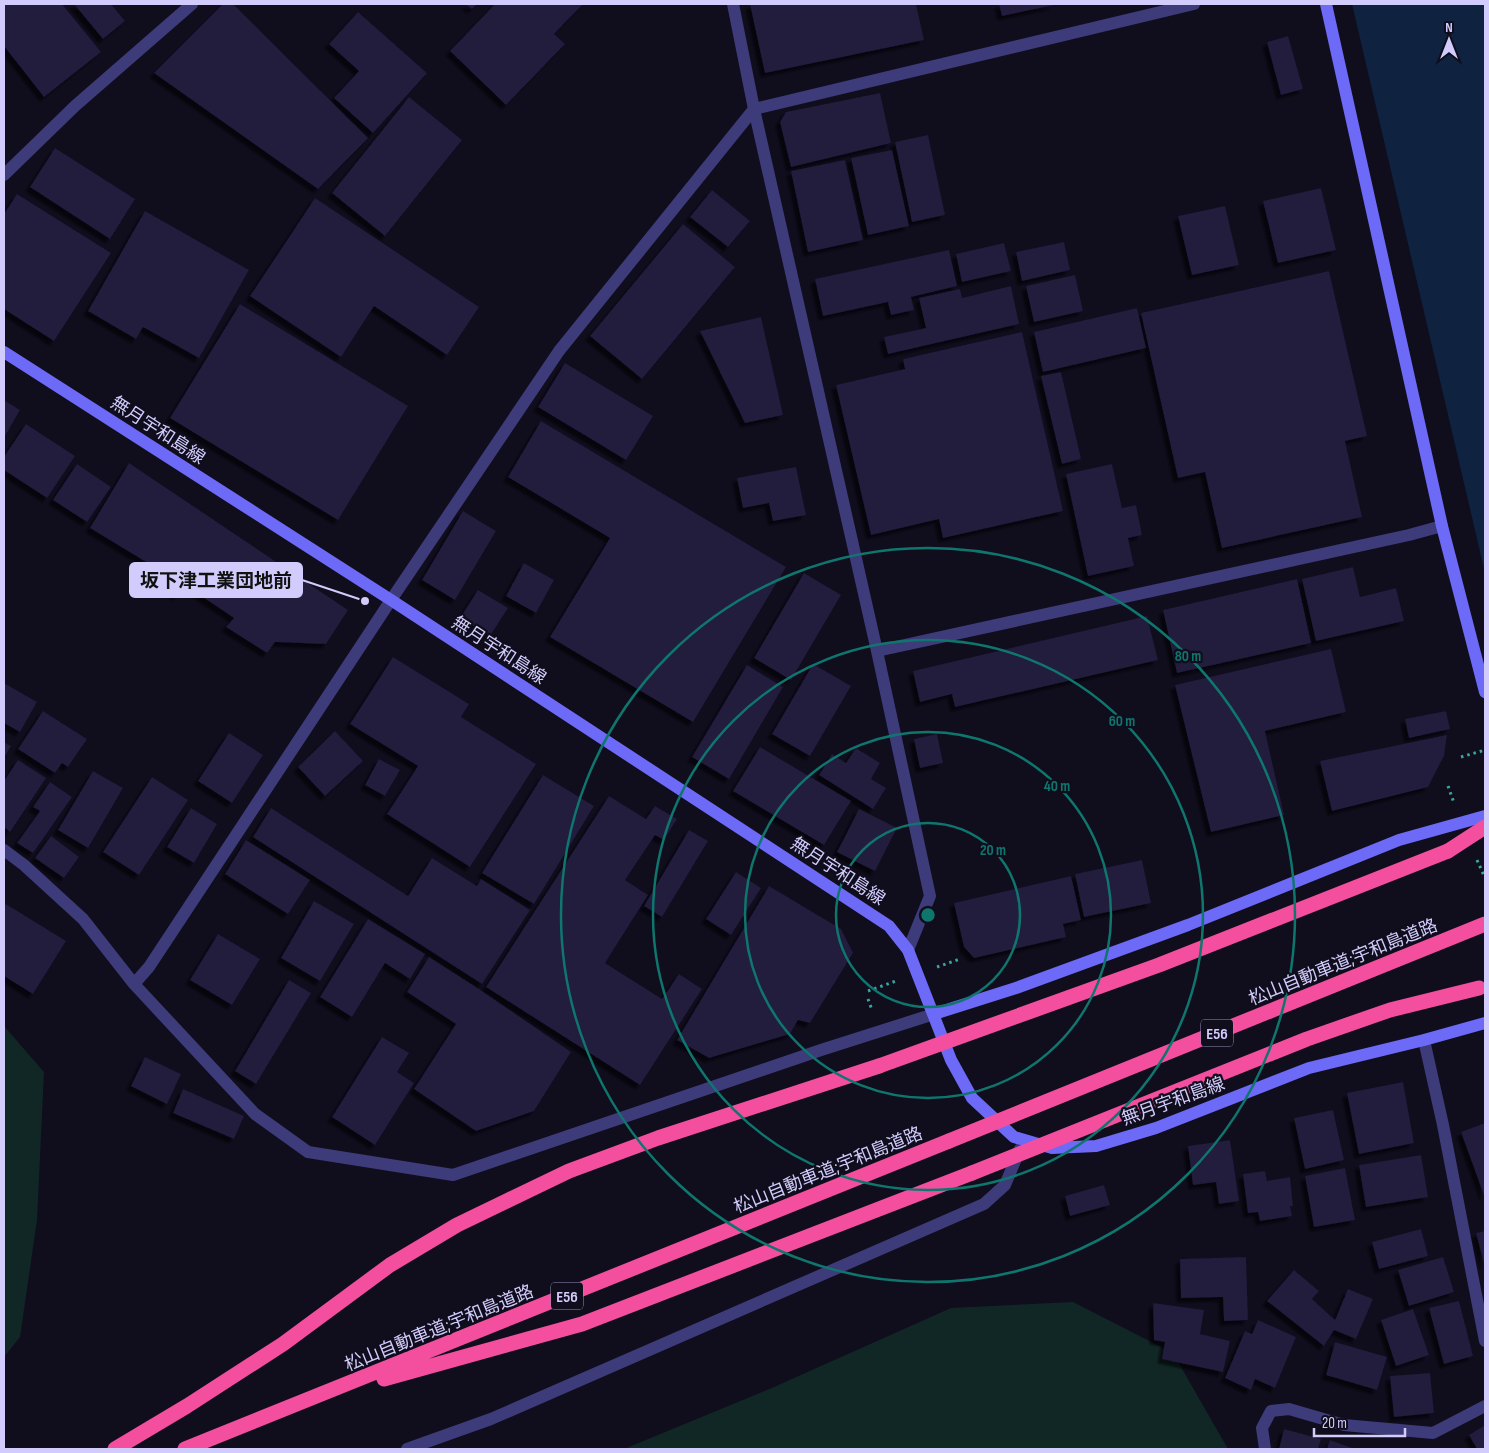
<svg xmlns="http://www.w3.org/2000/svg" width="1489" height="1453" font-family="'Sofia Sans Condensed','Noto Sans JP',sans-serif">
<defs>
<filter id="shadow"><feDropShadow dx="-4.5" dy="4.5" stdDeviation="1" flood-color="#0009"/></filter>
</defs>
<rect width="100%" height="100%" fill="#100d1d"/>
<path fill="#112726" d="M4 1026 44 1072 37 1220 20 1337 4 1357Z
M1073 1302 1173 1353 1228 1449H624L774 1387 951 1308Z"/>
<path fill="#0f2240" d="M1352 4H1485V573Z"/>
<path fill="#211a3d" filter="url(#shadow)" d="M4 4H62L101 52 44 97 4 46Z
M74 4H111L125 21 103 39Z
M223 4H233L368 138 318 189 154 73Z
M465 4H477L472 9Z
M495 4H583L554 34 565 44 506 105 450 51Z
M750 4H916L924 40 765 73Z
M999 4H1054V5L1002 16Z
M358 12 427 73 373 133 334 98 359 71 329 44Z
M1288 36 1303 89 1281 95 1267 42Z
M880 93 891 143 791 167 780 122 786 112Z
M409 97 462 140 385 236 332 193Z
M928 135 945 215 912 222 895 142Z
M55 148 135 199 110 239 30 187Z
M892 150 909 226 868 235 851 158Z
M845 160 863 240 808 252 791 171Z
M1321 188 1336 250 1278 263 1263 201Z
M712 190 750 221 728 247 690 217Z
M17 194 111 253 54 341 4 309V214Z
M315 198 479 307 447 355 374 306 341 357 250 296Z
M1225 206 1239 265 1192 275 1178 216Z
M145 211 249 270 199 358 143 327 136 339 88 311Z
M683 224 735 267 642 379 590 336Z
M1064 242 1070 270 1022 281 1016 252Z
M1004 243 1011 271 962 282 956 254Z
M949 250 957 286 911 297 914 310 891 315 888 302 823 316 815 279Z
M1329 271 1367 436 1345 441 1362 517 1222 548 1205 472 1178 478 1141 313Z
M1075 275 1083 311 1034 322 1026 286Z
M1011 286 1019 324 888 354 884 337 926 328 919 298 960 289 962 298Z
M240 304 408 406 338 520 170 418Z
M1137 308 1146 348 1043 372 1034 332Z
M761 317 783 415 745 423 700 331Z
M1022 332 1063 511 943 538 939 519 871 535 836 385 905 369 903 359Z
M565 363 653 416 626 460 538 407Z
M1061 372 1081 459 1062 464 1041 376Z
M4 400 20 410 4 438Z
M541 421 786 567 693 722 550 637 610 538 508 477Z
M26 424 75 456 47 498 4 470V457Z
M129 463 348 610 326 644 275 642 267 653 226 627 234 618 185 585 177 596 154 581 161 571 90 528Z
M77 464 111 487 87 522 53 500Z
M1112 464 1122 508 1136 505 1142 535 1128 538 1134 566 1088 576 1066 474Z
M796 467 806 515 773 521 769 503 743 508 737 478Z
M463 511 496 531 455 600 422 580Z
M524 563 554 580 536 613 506 596Z
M1353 567 1360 597 1396 588 1404 621 1316 641 1302 579Z
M804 573 841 595 791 680 754 658Z
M1297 579 1311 643 1177 673 1163 610Z
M478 590 508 608 490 636 460 618Z
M1147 616 1158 660 955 707 952 694 920 702 913 671Z
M1331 649 1346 712 1265 731 1284 815 1211 832 1175 685Z
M393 657 469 704 461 717 536 764 470 867 387 814 418 766 350 724Z
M813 664 851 686 810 756 772 734Z
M747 665 783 687 729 779 692 757Z
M4 683 37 702 20 732 4 723Z
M43 711 87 739 68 767 62 763 55 773 18 749Z
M1446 711 1450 729 1409 738 1405 719Z
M335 731 363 761 325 796 298 767Z
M229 733 263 755 232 803 198 781Z
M937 734 943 763 920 768 914 739Z
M1447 735 1444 756 1428 787 1332 811 1320 761Z
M4 742 11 746 4 758Z
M760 747 851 801 824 845 733 791Z
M856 748 880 763 871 779 886 788 873 809 819 775 832 754 846 763Z
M379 759 400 770 385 796 365 785Z
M18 760 46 778 10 832 4 827V781Z
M93 771 123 788 88 848 58 830Z
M543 775 594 806 534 904 482 873Z
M152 777 188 800 139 875 103 852Z
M50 782 72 797 33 853 17 843 40 811 33 807Z
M609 796 646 819 655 806 677 819 664 840 655 835 625 880 648 895 605 963 662 999 679 974 702 989 640 1085 486 987Z
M191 808 217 824 194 863 167 847Z
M271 808 408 896 432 858 477 886 481 879 530 910 482 984 253 837Z
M859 809 897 828 875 871 837 852Z
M689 830 708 841 662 917 644 906Z
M51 836 79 857 64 878 35 858Z
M246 840 310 880 288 914 225 874Z
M1142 860 1151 903 1084 917 1075 874Z
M736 872 761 888 731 935 706 919Z
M1071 876 1081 920 1063 924 1066 937 974 958 964 947 954 903Z
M769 886 841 929 853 953 810 1023 798 1020 790 1034 709 1058 677 1040Z
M314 901 354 924 320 981 281 958Z
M6 904 66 941 33 994 4 976V908Z
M368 919 425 954 410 979 385 963 352 1017 320 997Z
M218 934 260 959 232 1005 190 980Z
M429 957 479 989 571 1052 534 1111 476 1131 414 1089 456 1024 407 992Z
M289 980 311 993 256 1084 235 1071Z
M382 1037 409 1053 397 1072 414 1083 375 1145 332 1117Z
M145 1057 181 1074 167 1104 131 1086Z
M1403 1082 1414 1143 1359 1154 1347 1093Z
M183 1089 244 1116 234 1139 173 1113Z
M1333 1110 1344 1160 1305 1169 1294 1118Z
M1485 1123V1198L1461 1132Z
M1230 1140 1239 1201 1219 1204 1216 1182 1193 1185 1188 1146Z
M1421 1155 1428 1197 1366 1207 1359 1165Z
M1345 1168 1355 1220 1314 1227 1305 1176Z
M1265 1171 1267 1181 1290 1177 1293 1206H1290L1292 1216 1260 1221 1258 1212 1248 1213 1243 1174Z
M1104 1185 1110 1205 1070 1216 1065 1196Z
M1421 1229 1428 1256 1379 1269 1372 1242Z
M1485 1231V1267L1476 1233Z
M1246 1257 1248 1320 1224 1321 1223 1297 1181 1298 1180 1259Z
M1443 1257 1454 1292 1409 1306 1398 1270Z
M1294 1270 1319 1291 1312 1299 1335 1320 1348 1289 1373 1299 1356 1339 1334 1330 1324 1346 1267 1301Z
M1459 1301 1473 1356 1444 1364 1429 1308Z
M1153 1303 1204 1310 1200 1334 1230 1341 1223 1372 1162 1359 1165 1342 1154 1340Z
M1413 1309 1429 1355 1396 1366 1381 1320Z
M1258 1320 1296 1337 1275 1388 1255 1379 1251 1390 1225 1378 1245 1331 1252 1334Z
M1335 1342 1387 1357 1377 1390 1326 1375Z
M1430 1373 1434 1413 1394 1417 1390 1376Z
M1485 1425V1449H1477L1469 1435Z
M1284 1429 1321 1439 1318 1449H1279Z
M1330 1440 1355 1449H1327Z"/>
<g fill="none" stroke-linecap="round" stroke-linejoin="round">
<path stroke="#35a8a0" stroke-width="3" stroke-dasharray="2.5 4" stroke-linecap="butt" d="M1461 757 1485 750
M1448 786 1454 803
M1477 860 1485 878
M937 967 960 959
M868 991 896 981
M868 999 872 1010"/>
<path stroke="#3d3b79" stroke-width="12" d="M1424 1040 1443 1125 1485 1341
M407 1449 491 1419 984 1204 1005 1185 1020 1149
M1265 1449 1262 1428 1271 1411 1289 1409 1344 1425 1433 1433 1485 1406"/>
<path stroke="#3d3b79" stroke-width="12" d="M733 4 754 109 877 651 930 896 908 950
M4 175 75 106 192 4
M877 651 1409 535 1442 526
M4 850 24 865 83 919 134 984 255 1114 308 1152 453 1175 821 1050 934 1014
M134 984 149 967 391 600 559 351 754 109 1194 4"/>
<path stroke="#6c6af6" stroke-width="12" d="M1326 4 1442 526 1485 692
M4 352 391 600 889 926 908 950 951 1060 972 1098 1014 1137 1052 1148 1096 1146 1156 1128 1309 1068 1424 1040 1485 1023
M934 1014 1016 988 1188 925 1399 840 1485 816"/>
<path stroke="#f44f9f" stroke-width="15" d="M1448 851 1485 827
M384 1379 582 1324 972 1173
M115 1449 187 1406 283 1344 390 1265 457 1225 569 1171 658 1138 879 1066
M185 1449 949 1141"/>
<path stroke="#f44f9f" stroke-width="15" d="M879 1066 1159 965 1448 851
M949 1141 1485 924
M972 1173 1307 1039 1390 1010 1479 988"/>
</g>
<g fill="none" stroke="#0f766e" stroke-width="2.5">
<circle cx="928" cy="915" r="92"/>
<circle cx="928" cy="915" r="183"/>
<circle cx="928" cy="915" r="275"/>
<circle cx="928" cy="915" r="367"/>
</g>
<g text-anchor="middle" stroke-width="4.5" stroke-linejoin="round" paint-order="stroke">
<g fill="#100d1d" stroke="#9793b9" stroke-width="1">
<rect x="1201" y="1019.5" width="32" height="27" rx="4"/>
<rect x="551" y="1282.5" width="32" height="27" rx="4"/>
</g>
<g font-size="16" font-weight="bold" fill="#d1ccfc">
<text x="1217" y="1039">E56</text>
<text x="567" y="1302">E56</text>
</g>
<g font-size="18" fill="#d1ccfc" stroke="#100d1d">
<text transform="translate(158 430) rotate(33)" y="6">無月宇和島線</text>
<text transform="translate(499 650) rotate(33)" y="6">無月宇和島線</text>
<text transform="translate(838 871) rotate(33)" y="6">無月宇和島線</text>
<text transform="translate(1343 962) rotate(-22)" y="6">松山自動車道;宇和島道路</text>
<text transform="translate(1173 1101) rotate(-20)" y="6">無月宇和島線</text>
<text transform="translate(828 1170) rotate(-22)" y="6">松山自動車道;宇和島道路</text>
<text transform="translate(439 1328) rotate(-22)" y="6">松山自動車道;宇和島道路</text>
</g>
</g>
<circle cx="928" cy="915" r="8" fill="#0f766e" stroke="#100d1d" stroke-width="2.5"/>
<g font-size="15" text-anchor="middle" font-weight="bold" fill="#0f766e" stroke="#100d1d" stroke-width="4.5" stroke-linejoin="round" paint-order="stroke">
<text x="1188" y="661">80 m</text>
<text x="1122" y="726">60 m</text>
<text x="1057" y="791">40 m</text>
<text x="993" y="855">20 m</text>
</g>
<path fill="none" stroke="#d1ccfc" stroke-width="2" d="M365 601L302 580"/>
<circle fill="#d1ccfc" stroke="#100d1d" stroke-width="2" cx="365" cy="601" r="5"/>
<rect fill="#d1ccfc" stroke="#d1ccfc" stroke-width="2" x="130" y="563" width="172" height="34" rx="5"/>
<g font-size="19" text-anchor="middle" font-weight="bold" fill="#111">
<text x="216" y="587">坂下津工業団地前</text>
</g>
<rect width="1489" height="1453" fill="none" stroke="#d1ccfc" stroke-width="10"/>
<g transform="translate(1449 40)" stroke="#100d1d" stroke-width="4" paint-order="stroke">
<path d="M0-4L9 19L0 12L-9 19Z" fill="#d1ccfc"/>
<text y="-8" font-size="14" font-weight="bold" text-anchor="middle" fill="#d1ccfc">N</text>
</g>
<path d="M1314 1428v8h91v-8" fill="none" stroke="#d1ccfc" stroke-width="2.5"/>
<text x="1322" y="1428" font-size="15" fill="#d1ccfc" stroke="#100d1d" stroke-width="4" paint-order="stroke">20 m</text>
</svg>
